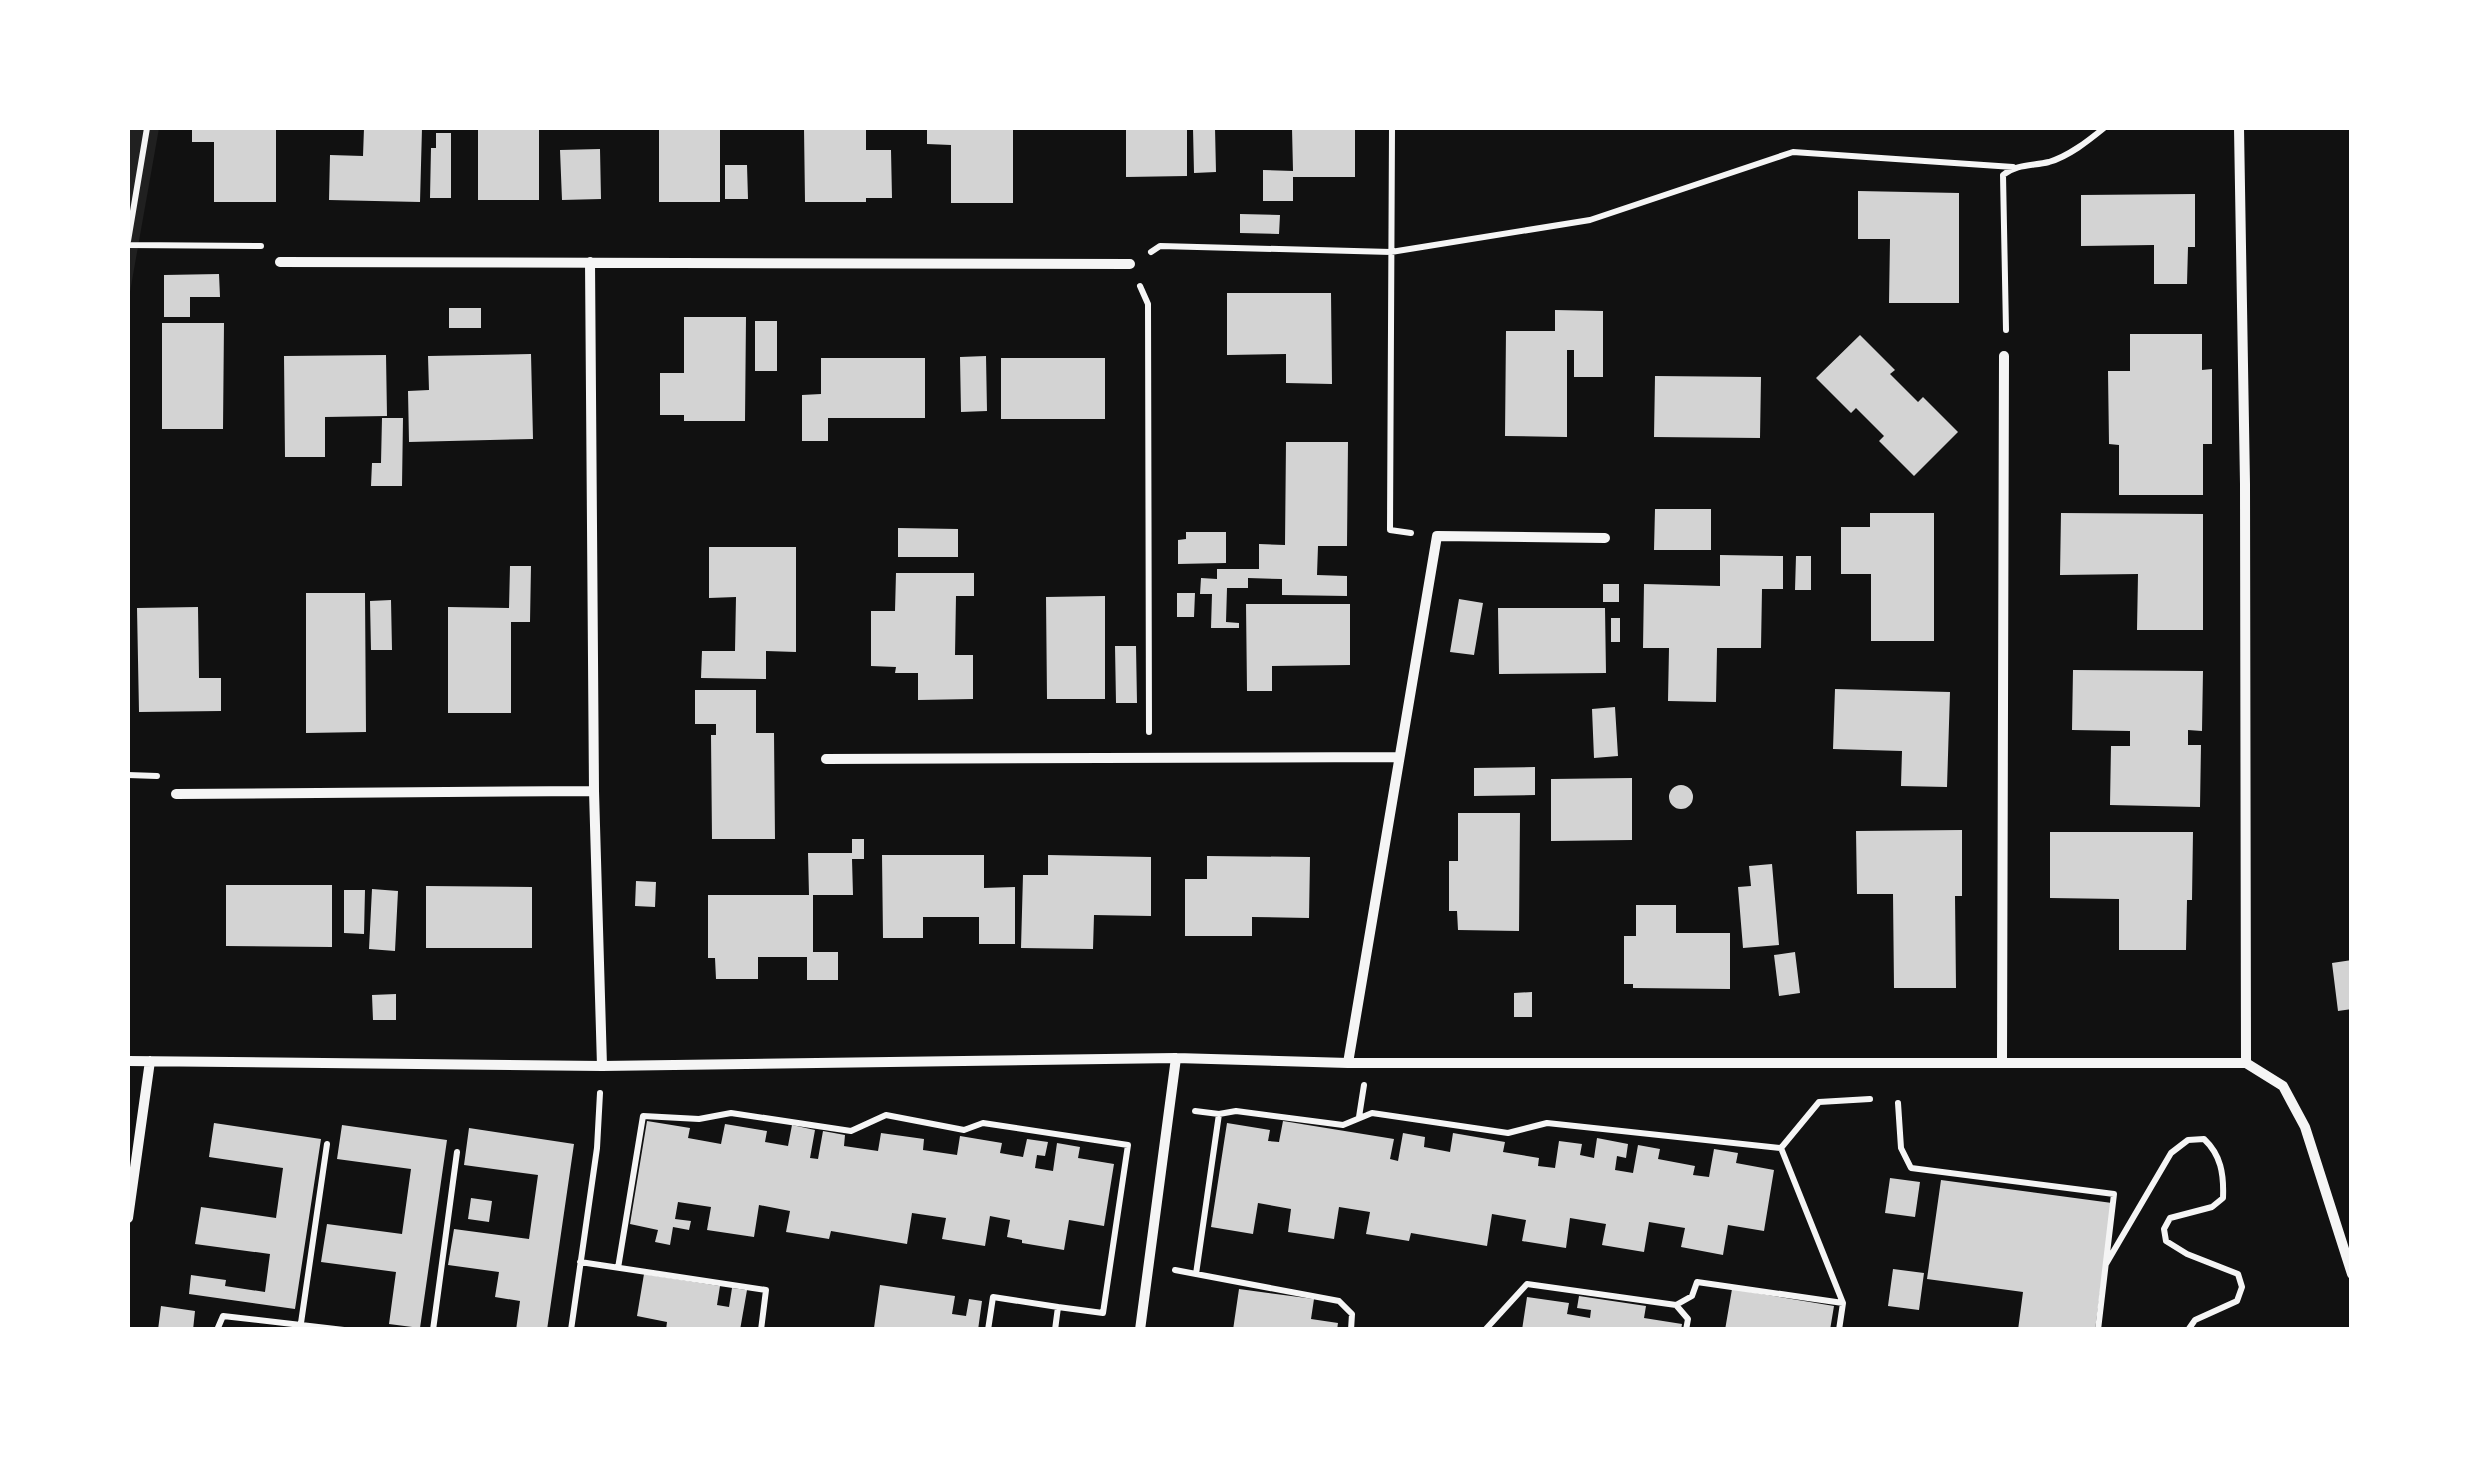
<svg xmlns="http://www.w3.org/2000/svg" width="2479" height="1457" font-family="Helvetica,sans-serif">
<rect width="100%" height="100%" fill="#111"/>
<path fill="#202020" d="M128 128H159L128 303Z"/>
<path fill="#d3d3d3" d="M192 128H276V202H214V142H192Z
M364 128H422L420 202 329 200 330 155 363 156Z
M478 128H539V200H478Z
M659 128H720V202H659Z
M804 128H866V150H891L892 198H866V202H805Z
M927 128H1013V203H951V145L927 144Z
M1126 128H1187V176L1126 177Z
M1193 128H1215L1216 172 1194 173Z
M1292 128H1355V177H1293V201H1263V170L1293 171Z
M436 133H451V198H430L431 148H436Z
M600 149 601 199 562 200 560 150Z
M725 165H747L748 199H725Z
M1858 191 1959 193V303H1889L1890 239H1858Z
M2195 194V247H2188L2187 284H2154V245L2081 246V195Z
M1240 214 1280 215 1279 234 1240 233Z
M219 274 220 297H190V317H164V275Z
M1227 293H1331L1332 384 1286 383V354L1227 355Z
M449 308H481V328H449Z
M1555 310 1603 311V377H1574V350H1567V437L1505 436 1506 331H1555Z
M684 317H746L745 421H684V415H660V373H684Z
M755 321H777V371H755Z
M162 323H224L223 429H162Z
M2130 334H2202V370L2212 369V444H2203V495H2119V445L2109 444 2108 371H2130Z
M1860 335 1895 370 1890 374 1918 402 1923 397 1958 432 1914 476 1879 441 1884 436 1856 408 1851 413 1816 378Z
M531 354 533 439 409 442 408 391 429 390 428 356Z
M386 355 387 416 325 417V457H285L284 356Z
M986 356 987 411 961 412 960 357Z
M821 358H925V418H828V441H802V395L821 394Z
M1001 358H1105V419H1001Z
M1655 376 1761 377 1760 438 1654 437Z
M382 418H403L402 486H371L372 463H381Z
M1286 442H1348L1347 546H1318L1317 575 1347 576V596L1282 595V579L1248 578V588H1227L1226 622 1239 623V628H1211L1212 594H1200L1201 578 1217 579V569H1259V544L1285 545Z
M1655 509H1711V550H1654Z
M1870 513H1934V641H1871V574H1841V527H1870Z
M2061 513 2203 514V630H2137L2138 574 2060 575Z
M898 528 958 529V557H898Z
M1186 532H1226V563L1178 564V540L1186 539Z
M709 547H796V652L766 651V679L701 678 702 651H735L736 597 709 598Z
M1720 555 1783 556V589H1762L1761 648H1717L1716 702 1668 701 1669 648H1643L1644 584 1720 586Z
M1796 556H1811V590H1795Z
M510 566H531L530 622H511V713H448V607L509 608Z
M896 573H974V596H956L955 655H973V699L918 700V673H895L896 667 871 666V611H895Z
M1603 584H1619V602H1603Z
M306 593H365L366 732 306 733Z
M1177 593H1195L1194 617H1177Z
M1105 596V699H1047L1046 597Z
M1459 599 1483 603 1474 655 1450 652Z
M391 600 392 650H371L370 601Z
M1246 604H1350V665L1272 666V691H1247Z
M198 607 199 678H221V711L139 712 137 608Z
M1498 608H1605L1606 673 1499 674Z
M1611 618H1620V642H1611Z
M1115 646H1136L1137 703H1116Z
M2073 670 2203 671 2202 731 2188 730V745H2201L2200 807 2110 805 2111 746H2130V731L2072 730Z
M1835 689 1950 692 1947 787 1901 786 1902 751 1833 749Z
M695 690H756V733H774L775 839H712L711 735H716V724H695Z
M1615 707 1618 756 1594 758 1592 709Z
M1535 767V795L1474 796V768Z
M1632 778V840L1551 841V779Z
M1669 797a12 12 0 1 1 24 0a12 12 0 1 1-24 0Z
M1458 813H1520L1519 931 1458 930 1457 911H1449V861H1458Z
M1962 830V896H1955L1956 988H1894L1893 894H1857L1856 831Z
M2050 832H2193L2192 900H2187L2186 950H2119V899L2050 898Z
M852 839H864V859H852L853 895H813V952H838V980H807V957H758V979H716L715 958H708V895H809L808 853H852Z
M882 855H984V888L1015 887V944H979V917H923V938H883Z
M1048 855 1151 857V916L1094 915 1093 949 1021 948 1023 875H1048Z
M1207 856 1310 857 1309 918 1252 917V936H1185V879H1207Z
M1772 864 1779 945 1743 948 1738 887 1751 886 1749 866Z
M636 881 656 882 655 907 635 906Z
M226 885H332V947L226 946Z
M426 886 532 887V948H426Z
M372 889 398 891 395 951 369 949Z
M344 890H365L364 934 344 933Z
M1636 905H1676V933H1730V989L1633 988V984H1624V936H1636Z
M1795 952 1800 993 1779 996 1774 955Z
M2352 960V1009L2338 1011 2332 963Z
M1532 992V1017H1514V993Z
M396 994V1020H373L372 995Z
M647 1121 690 1128 688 1138 721 1144 725 1124 767 1131 765 1142 788 1146 792 1125 815 1130 810 1158 818 1159 823 1131 845 1135 844 1146 878 1151 881 1133 924 1139 923 1150 957 1155 960 1136 1002 1143 1000 1153 1023 1157 1027 1139 1048 1142 1045 1156 1037 1155 1035 1168 1053 1171 1057 1143 1080 1147 1078 1158 1114 1164 1104 1226 1069 1220 1064 1250 1022 1243V1240L1007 1237 1010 1220 990 1216 985 1246 942 1239 946 1218 912 1213 907 1244 831 1231 829 1239 786 1232 790 1211 759 1205 754 1237 707 1230 711 1207 678 1202 675 1219 691 1221 689 1230 673 1227 670 1245 655 1242 658 1230 630 1224Z
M1283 1121 1394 1139 1390 1159 1398 1161 1403 1133 1425 1137 1424 1147 1450 1152 1453 1133 1505 1142 1503 1152 1539 1158 1538 1166 1555 1168 1559 1141 1582 1144 1580 1155 1594 1158 1597 1138 1628 1144 1626 1158 1617 1156 1615 1170 1633 1173 1638 1145 1660 1149 1658 1159 1695 1166 1693 1175 1709 1177 1714 1149 1738 1153 1736 1163 1774 1170 1764 1231 1728 1225 1723 1255 1681 1247 1685 1228 1649 1222 1644 1252 1602 1245 1606 1224 1570 1218 1566 1248 1522 1241 1526 1220 1492 1214 1487 1246 1411 1233 1409 1241 1366 1234 1370 1212 1339 1207 1334 1239 1288 1232 1291 1209 1258 1203 1253 1234 1211 1227 1227 1123 1270 1130 1268 1141 1279 1142Z
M214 1123 321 1139 295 1309 189 1294 191 1275 226 1280 225 1286 265 1292 270 1254 195 1244 201 1207 276 1218 283 1168 209 1157Z
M342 1125 447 1140 420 1328 389 1324 396 1272 321 1262 327 1224 402 1234 411 1169 337 1159Z
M469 1128 574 1144 547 1330H516L520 1301 495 1297 499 1272 448 1265 454 1229 529 1239 538 1175 464 1165Z
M1890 1178 1920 1182 1915 1217 1885 1213Z
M1941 1180 2112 1203 2095 1330H2018L2023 1292 1927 1279Z
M471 1198 492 1201 489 1222 468 1219Z
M1893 1269 1924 1273 1919 1310 1888 1306Z
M644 1274 720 1286 717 1305 729 1307 732 1288 747 1290 740 1330H666L667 1322 637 1316Z
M880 1285 955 1296 952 1314 966 1316 969 1299 982 1301 978 1330 874 1328Z
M1239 1289 1314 1299 1311 1319 1338 1323 1337 1330H1233Z
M1732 1289 1834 1306 1830 1330H1725Z
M1579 1296 1646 1306 1644 1318 1682 1324 1681 1330H1522L1527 1297 1569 1303 1567 1314 1590 1318 1591 1310 1577 1308Z
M161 1306 195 1311 193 1330H158Z"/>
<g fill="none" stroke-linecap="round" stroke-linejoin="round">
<path stroke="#f5f5f5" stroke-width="6" d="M1392 128 1390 530 1411 533
M128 241 147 128
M128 245 261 246
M1151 252 1160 246 1391 252 1590 220 1793 152 2013 167
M1140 286 1148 304 1149 732
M2006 330 2003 175C2017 164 2032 166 2049 162 2069 156 2088 141 2104 128
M128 775 157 776
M1898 1103 1901 1148 1911 1168 2114 1194 2098 1330
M1195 1111 1219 1114
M1359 1117 1364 1085
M1781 1148 1819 1102 1870 1099
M580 1262 766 1290 761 1330
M2106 1264 2171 1153 2188 1140 2204 1139C2221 1155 2224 1174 2223 1198L2212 1207 2170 1218 2164 1229 2166 1241 2187 1254 2238 1274 2242 1287 2237 1301 2195 1320 2188 1330
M618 1268 643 1116 699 1119 731 1113 851 1131 886 1115 964 1130 983 1123 1128 1145 1103 1313 1058 1307 1055 1330
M1175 1270 1339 1301 1352 1314 1351 1330
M1196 1274 1219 1114 1236 1111 1343 1125 1372 1113 1508 1133 1547 1123 1781 1148 1843 1303 1839 1330
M1676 1305 1688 1319 1686 1330
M301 1323 327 1144
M217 1330 223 1316 344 1330
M433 1330 457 1152
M571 1330 597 1148 600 1093
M988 1330 993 1297 1058 1307
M1485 1330 1527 1284 1676 1305 1692 1296 1697 1282 1843 1303"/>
<path stroke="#f5f5f5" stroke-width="10" d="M2239 128 2245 484 2246 1063
M280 262 1130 264
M590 262 594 791 602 1066
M826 759 1398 757
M176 794 594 791
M128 1061 602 1066 1176 1058 1348 1063H2246L2283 1086 2305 1127 2352 1274
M1348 1063 1437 536 1605 538
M2002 1063 2004 356
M128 1218 150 1061
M1140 1330 1176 1058"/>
</g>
<rect width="2479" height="1457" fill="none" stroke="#ffffff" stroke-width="260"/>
</svg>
